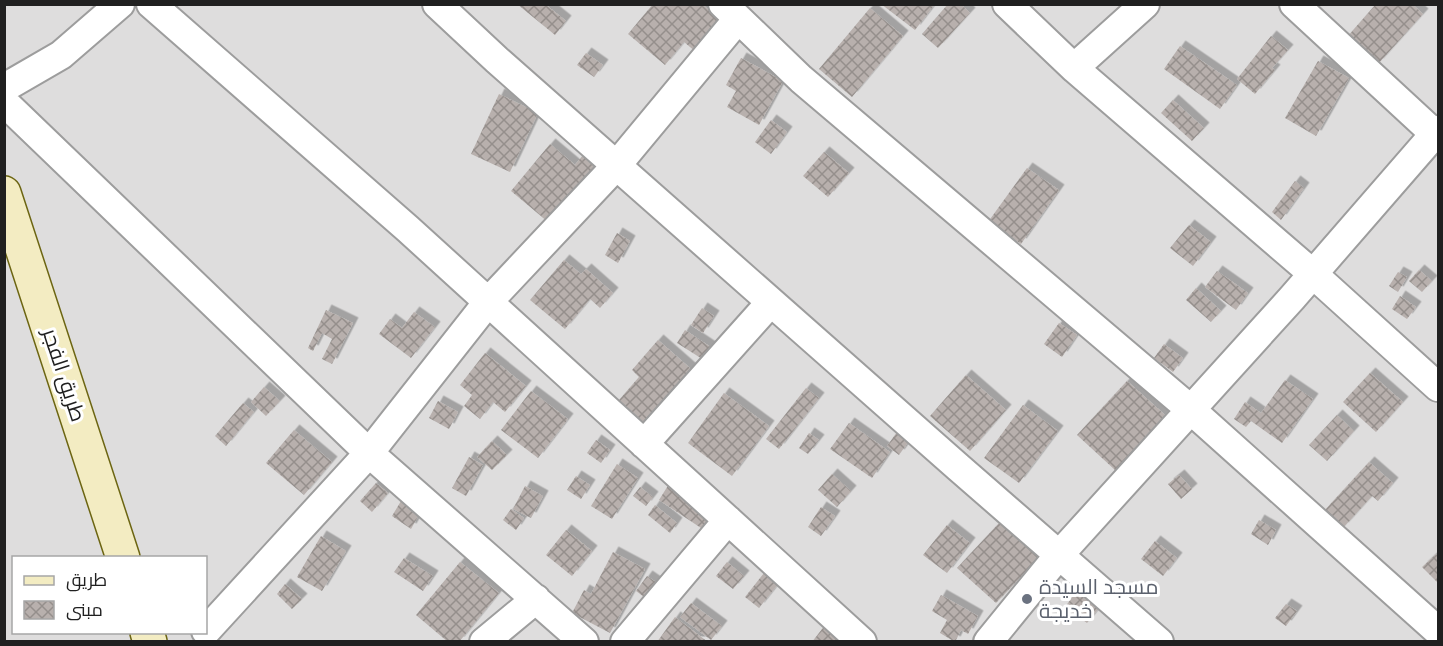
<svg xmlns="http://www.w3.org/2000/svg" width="1443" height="646" font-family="'Roboto Condensed',Cairo,sans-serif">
<defs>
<pattern id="building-cross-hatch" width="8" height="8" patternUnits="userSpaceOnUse" patternTransform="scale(1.5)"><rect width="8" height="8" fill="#b8b0ad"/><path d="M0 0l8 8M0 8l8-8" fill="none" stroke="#958f8c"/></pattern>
<filter id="shadow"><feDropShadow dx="5.5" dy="-5.5" stdDeviation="0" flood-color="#0004"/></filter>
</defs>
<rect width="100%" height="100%" fill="#efebe7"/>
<path fill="#dedddd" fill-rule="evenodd" d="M4 5H1438V641H5ZM14 558H206V632H14Z"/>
<path fill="url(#building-cross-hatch)" filter="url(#shadow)" d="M517 4H545L566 21 555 35Z
M653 4H702L728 27 702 57 684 42 665 65 628 34Z
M881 4H935L915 30Z
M948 4H961L970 13 938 48 922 34Z
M1376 4H1412L1423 14 1378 64 1347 37Z
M870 8 903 36 852 97 819 69Z
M1271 36 1288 50 1272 68 1275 70 1255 94 1237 79Z
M1180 46 1237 85 1220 109 1164 69Z
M586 53 603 65 594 77 577 65Z
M741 58 783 81 759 125 727 107 736 91 726 85Z
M1318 61 1349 78 1316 136 1285 118Z
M499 94 538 113 510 172 471 154Z
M1173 100 1204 128 1192 141 1161 113Z
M771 120 787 132 771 154 755 142Z
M550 144 575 165 583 155 601 170 554 227 511 191Z
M824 152 849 173 828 197 803 176Z
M1027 168 1059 190 1021 244 988 222Z
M1295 181 1304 188 1281 220 1272 212Z
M1189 225 1211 242 1193 266 1170 248Z
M617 233 630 241 618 263 605 255Z
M564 260 581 274 586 269 613 293 600 308 590 299 565 329 530 300Z
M1419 270 1432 281 1422 292 1409 281Z
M1217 271 1248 293 1236 310 1205 287Z
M1398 272 1407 277 1398 292 1389 286Z
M1196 288 1221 311 1211 322 1186 300Z
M1400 296 1416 307 1407 319 1392 309Z
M702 308 714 316 703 333 691 325Z
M326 310 353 323 332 364 322 359 332 339 322 333 313 351 308 348Z
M414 312 435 327 411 358 379 334 390 319 402 328Z
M1059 323 1077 335 1062 357 1044 344Z
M685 330 715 350 707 362 677 343Z
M658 340 699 376 652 430 619 400 639 377 632 370Z
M1164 344 1183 358 1173 372 1154 358Z
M485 353 526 386 505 412 493 402 480 419 464 406 472 395 460 385Z
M1370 373 1403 402 1376 432 1343 402Z
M966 375 1006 410 970 451 930 416Z
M1285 380 1313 399 1282 443 1251 421 1246 427 1234 419 1245 402 1261 413Z
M1127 381 1165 415 1115 470 1077 435Z
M264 387 280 401 266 416 251 402Z
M806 388 819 398 779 449 766 439Z
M531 391 568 419 538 458 501 430Z
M724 393 769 426 732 476 688 443Z
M438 401 458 412 449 429 429 418Z
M243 403 254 412 226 446 215 436Z
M1023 405 1058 431 1019 483 984 458Z
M1337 415 1354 431 1327 461 1309 445Z
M849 423 890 452 872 478 830 449Z
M294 430 332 462 304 495 266 463Z
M897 432 909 441 899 455 887 446Z
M809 433 819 440 808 454 799 448Z
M596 440 610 450 601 463 587 453Z
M492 441 507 455 492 470 477 457Z
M469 457 483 465 466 496 452 488Z
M1369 462 1393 483 1378 501 1372 496 1343 528 1324 511Z
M617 464 638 478 612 519 591 506Z
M832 474 851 491 837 507 818 490Z
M1179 475 1192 489 1181 499 1168 484Z
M576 476 590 485 581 499 567 490Z
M376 483 388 493 372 512 360 501Z
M669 484 715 514 704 530 659 500Z
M525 486 543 496 531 518 513 509Z
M640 487 653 497 646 506 633 496Z
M401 501 420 513 411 529 392 516Z
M655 505 677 523 670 533 648 515Z
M821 507 835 516 821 536 808 527Z
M511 509 524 518 516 530 503 520Z
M1259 520 1276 530 1268 545 1251 534Z
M1001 521 1040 557 996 603 957 568Z
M947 525 970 543 947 573 923 555Z
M566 530 592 551 572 576 546 555Z
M321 536 346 551 322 591 297 577Z
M1155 541 1177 558 1163 576 1141 559Z
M613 552 645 569 610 633 572 613 584 590 591 594Z
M1436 554 1438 556V583L1422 567Z
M404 558 433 576 423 591 394 572Z
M460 562 499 593 459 642H448L416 615Z
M727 562 744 576 733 589 716 576Z
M768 568 782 579 759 608 745 597Z
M647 576 663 587 651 602 636 591Z
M285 584 302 599 292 609 277 594Z
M1076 592 1098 609 1087 623 1065 607Z
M941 595 978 616 968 634 961 630 955 642 940 633 947 620 932 611Z
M691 603 722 626 711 640 680 617Z
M1286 604 1297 611 1286 626 1275 618Z
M675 617 708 642H657Z
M829 620 846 642H812Z"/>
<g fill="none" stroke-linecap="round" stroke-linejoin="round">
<g stroke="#9d9d9d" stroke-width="32">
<path id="street" d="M151 4 408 229 862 642
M437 4 497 60 958 467 1159 642
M723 4 801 79 1190 409 1438 631
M1007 4 1074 68 1313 274 1438 387
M1294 4 1438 137
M1074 68 1145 4
M4 88 61 55 120 4
M4 102 369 453 584 642
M644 444 771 302
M206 631 369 453 488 302 616 166 738 19
M484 642 536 599
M625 642 728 520
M988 642 1059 555 1292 298 1438 130"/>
</g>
<g stroke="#6c6512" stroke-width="36">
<path id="secondary" d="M4 193 123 558
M147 632 150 642"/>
</g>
<use href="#street" stroke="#fff" stroke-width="28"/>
<use href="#secondary" stroke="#f3ecc2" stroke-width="33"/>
</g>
<circle fill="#6b7280" stroke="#fff" stroke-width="2" cx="1027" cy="599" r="6"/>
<g text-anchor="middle" stroke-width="6" stroke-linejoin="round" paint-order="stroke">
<g font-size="21" fill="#202020" stroke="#fff">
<text transform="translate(64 375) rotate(72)" y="7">طريق الفجر</text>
</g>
<g font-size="21" fill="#5b616d" stroke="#fff" text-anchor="start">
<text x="1039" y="594">مسجد السيدة<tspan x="1039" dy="24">خديجة</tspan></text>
</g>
</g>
<rect width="1443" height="646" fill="none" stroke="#202020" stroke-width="12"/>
<rect x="12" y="556" width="195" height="78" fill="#ffffff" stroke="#a6a6a6" stroke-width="1.5"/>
<rect x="24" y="576" width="30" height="9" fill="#f3ecc2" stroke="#a6a6a6" stroke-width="1.5"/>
<text x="66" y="586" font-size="18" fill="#202020">طريق</text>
<rect x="24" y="601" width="30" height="18" fill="url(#building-cross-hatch)" stroke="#a6a6a6" stroke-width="1.5"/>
<text x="66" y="616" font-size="18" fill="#202020">مبنى</text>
</svg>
